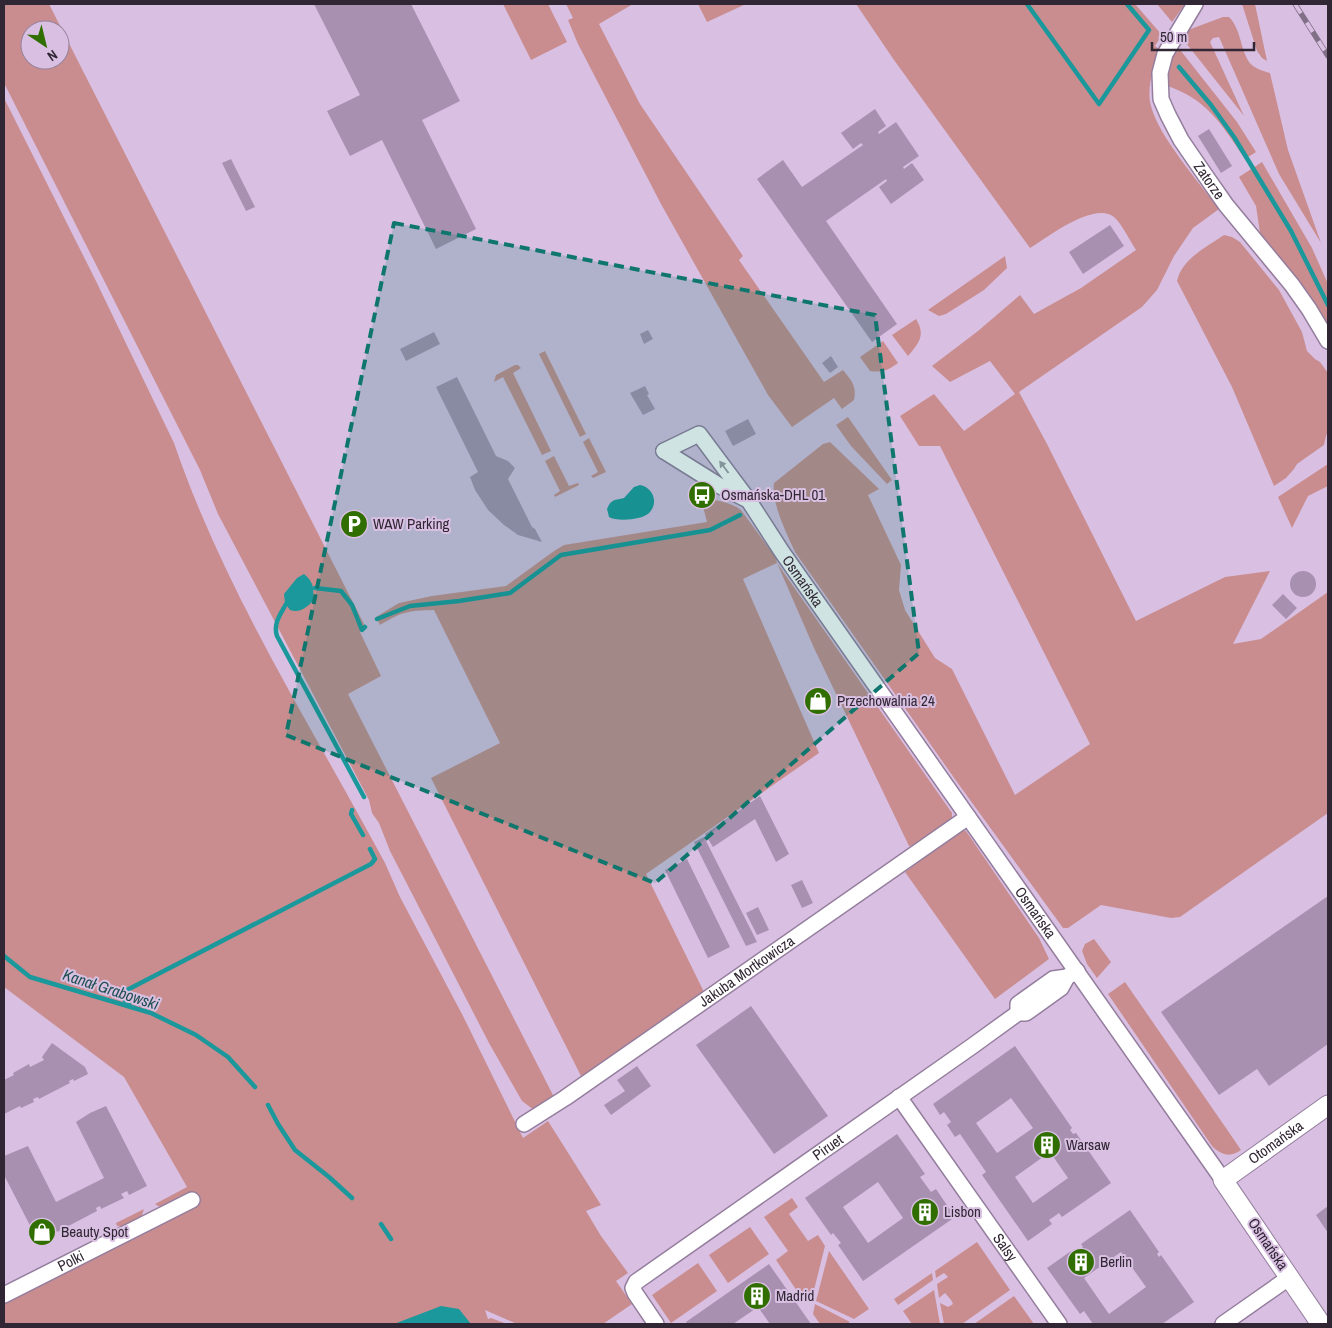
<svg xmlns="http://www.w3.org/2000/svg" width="1332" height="1328" font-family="'Archivo Narrow',sans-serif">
<rect width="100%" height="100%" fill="#d9c0e3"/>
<path fill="#c98d8f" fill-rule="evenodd" d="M4 4H49L366 628 360 632 381 676 348 694 554 1097 534 1110 522 1101 489 1043 390 851 379 823 372 813 369 800 218 514 200 470 4 83ZM30 30H60V60H30Z
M503 4H548L567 42 531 60Z
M566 4H633L599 24 640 104 743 256 739 260 824 382 843 370C851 380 857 386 854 400L842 409 834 398 792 427 768 395 661 204 578 44 568 20 573 18Z
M698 4H746L707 22Z
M856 4H1135L1162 35 1155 46 1159 49C1154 67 1146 88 1151 106 1159 137 1199 182 1219 209L1193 228 1174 256 1157 290 1142 307 1019 392 1047 444 1136 621 1225 577 1270 571 1233 644 1261 639 1328 592V813L1180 917 1171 918 1101 905 1068 928H1063L957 782 795 552C787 534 771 503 774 483L823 444 830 442 879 489 868 495 901 565 899 590 905 610 935 658 952 669 1015 795 1090 744 940 446H919L900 416 934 394 964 431 1015 394 990 361 950 382 932 366 978 331 1020 295 1034 314 1081 288 1136 250C1130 241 1122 224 1114 217 1094 201 1048 237 1030 248L894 60Z
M1157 4H1185L1172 22Z
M1242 4H1255L1267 61 1262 58 1257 51Z
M1223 17H1229C1241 29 1240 48 1249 62 1253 68 1263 71 1270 73L1288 150 1321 243 1279 174 1219 37 1213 38 1210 42 1244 116 1182 38 1188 30Z
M1177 46 1237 122 1256 152 1245 159C1222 125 1207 98 1164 85L1165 72Z
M4 98 95 279 174 443C225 592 311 725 385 863L400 897 463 1016 523 1138 548 1121 601 1205 586 1211 601 1236 628 1273 616 1281 632 1304 603 1324H517L485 1310 488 1319 491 1318 507 1324H4V1302L165 1207 158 1206 155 1204 187 1187 124 1077 4 987Z
M1262 162 1312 248 1328 284V328L1312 300 1260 233 1256 206 1239 177Z
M1224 235 1232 237 1240 242 1279 290 1302 332 1307 351 1315 359 1320 362 1328 373V431L1326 436 1324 445 1297 464 1294 469 1286 478 1274 486 1232 387 1177 281C1182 259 1206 247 1224 235Z
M1005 256 1007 268 984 290 946 314 939 316 928 310Z
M916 319C926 335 919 343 908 356L892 335Z
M883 341 898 363C888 370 883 373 870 371L860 357Z
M545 351 586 434 580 437 539 354Z
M515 365H518L521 368 513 373 551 451 542 455 503 377 494 382 496 375Z
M848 417 892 480 887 484 851 446 836 425Z
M589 438 606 472 593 478 591 476 598 472 583 442Z
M554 456 569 486 578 483 579 485 555 497 554 495 560 491 545 461Z
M1328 464V486L1308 496 1292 528 1278 497Z
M701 499C713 499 731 502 741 510L776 558 777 563 952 813V819L916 845 909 846 814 648 777 563 743 579 819 753 646 874 704 992 582 1078 431 778 500 743 434 610C408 611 403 611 380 625L376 617 399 603 432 596 506 586 554 551 564 545 707 522Z
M962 830 966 831 1039 938 1049 959 995 999 905 872 921 860 919 857 952 835Z
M1094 939 1111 962 1097 978 1087 964 1082 951 1085 944Z
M1125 982 1226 1128 1241 1150C1230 1158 1221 1155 1212 1146L1108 994Z
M792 1198 798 1207 789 1214 808 1241 818 1235 825 1246 812 1298 797 1291 776 1260 788 1251 764 1217Z
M144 1209 141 1218 124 1227 117 1226 116 1223Z
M750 1227 769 1254 728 1283 709 1255Z
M977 1242 1010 1290 962 1324H944L940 1303 948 1307 953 1304 951 1300 945 1293 939 1298 937 1284 948 1277 944 1273 936 1278 935 1271Z
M829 1251 869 1309 854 1319 816 1301Z
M698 1263 717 1291 671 1323 652 1295Z
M932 1273 933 1280 898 1305 894 1299Z
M934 1290 940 1324H912L903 1311Z
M1014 1296 1034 1324H974Z
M815 1304 850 1322 847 1324H820L813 1314Z"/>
<path fill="#1b989b" d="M640 485C652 487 659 501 650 512 644 520 617 522 609 517L607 509C611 499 615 500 624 498L634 487Z
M304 574C314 582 314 589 313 601 306 608 300 613 290 610L285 603 284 594 297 578Z
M441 1306 459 1309 471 1324H394Z"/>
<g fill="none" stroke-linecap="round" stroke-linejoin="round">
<path stroke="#1b989b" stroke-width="4.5" d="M1027 4 1099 104 1149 30 1127 4
M1179 67 1211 105 1234 137 1291 231 1328 305
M315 588 341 591 352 605 362 630 365 627
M286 604C280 615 273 624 277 636L364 797
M377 619 410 606 459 601 510 593 561 555 710 530 740 515
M352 810 351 814 363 835
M4 956 30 977 151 1013 196 1035 228 1057 255 1087
M130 1006 123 998 124 993 127 990 371 864 375 859 370 849
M268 1105 278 1124 295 1150 329 1177 352 1198
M381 1224 391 1239"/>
</g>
<path fill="#a890b1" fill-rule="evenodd" d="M314 4H411L460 101 422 120 476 229 436 249 382 140 350 156 327 111 360 95Z
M875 109 886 126 878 132 879 134 896 122 919 156 903 167 904 169 912 163 924 180 891 204 879 187 887 181 886 179 826 221 897 324 872 342 757 179 783 160 802 187 863 145 861 143 853 149 841 133Z
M1209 129 1232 166 1221 173 1198 136Z
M231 159 255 207 246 211 222 163Z
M1110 225 1124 246 1083 274 1069 252Z
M648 330 653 339 644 344 640 334Z
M434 332 440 344 406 361 400 349Z
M831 356 838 367 830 373 822 363Z
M457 377 496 456 508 461 515 468 508 479 532 527 535 529 542 542 518 535 504 525 488 510 475 490 470 477 478 472 436 387Z
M645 386 649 394 647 395 655 409 643 415 630 393Z
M748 419 756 434 733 446 725 431Z
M1290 584a13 13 0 1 1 26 0a13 13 0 1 1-26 0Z
M1283 594 1297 608 1286 619 1272 605Z
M760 796 789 854 776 862 755 819 713 847 705 834Z
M704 837 757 942 746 946 694 842Z
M687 859 730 947 708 958 665 870Z
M802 880 813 903 802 908 791 885Z
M1328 896V1044L1269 1086 1257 1069 1219 1095 1161 1012Z
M758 907 769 930 757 935 746 913Z
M751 1006 828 1116 774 1154 696 1045Z
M52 1043 85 1067 88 1074 74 1081 73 1079 69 1081 70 1083 39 1099 38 1097 33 1099 34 1102 21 1108 20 1106 4 1114V1080L14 1075 13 1073 29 1064 30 1067 44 1060 42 1057Z
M1015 1046 1072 1128 1070 1130 1073 1134 1076 1133 1111 1183 1062 1217 1059 1213 1049 1220 1052 1224 1028 1241 982 1175 986 1172 960 1134 955 1137 947 1125 951 1122 944 1112 940 1115 933 1104ZM1011 1098 1033 1128 997 1153 976 1123ZM1050 1152 1068 1178 1033 1203 1015 1177Z
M637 1066 651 1086 611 1115 604 1105 625 1091 617 1080Z
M106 1106 147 1186 129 1195 127 1191 121 1194 124 1198 101 1209 100 1206 96 1208 97 1211 57 1232 54 1226 48 1229 51 1235 38 1241 4 1175V1156L28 1146 56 1202 104 1178 76 1122 90 1113Z
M897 1134 925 1174 920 1177 931 1192 936 1189 955 1217 863 1281 838 1245 841 1243 833 1233 831 1235 805 1198ZM878 1182 903 1218 868 1243 843 1207Z
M1328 1206V1233L1316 1215Z
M1130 1210 1159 1252 1157 1254 1159 1257 1161 1255 1194 1302 1162 1324H1093L1084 1311 1080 1314 1047 1268 1071 1251 1073 1254 1083 1247 1081 1244ZM1121 1252 1146 1287 1109 1314 1084 1278Z
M769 1264 811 1324H770L758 1307 733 1324H687L686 1322Z"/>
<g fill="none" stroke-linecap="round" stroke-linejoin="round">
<g stroke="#947d9d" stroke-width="18">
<g id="minor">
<path id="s1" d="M1195 4 1165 54 1160 73 1161 99 1168 115 1181 140 1205 175 1226 205 1292 285 1309 309 1328 341"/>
<path id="s2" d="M664 451 699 434 749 501 782 552 1223 1180"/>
<path d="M664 451 720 486 746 499"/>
<path d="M1018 1013V1004L1053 979 1067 977"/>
<path id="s3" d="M899 1097 1059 1324"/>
<path id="s4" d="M524 1124 565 1098 968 817"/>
<path id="s5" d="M4 1295 192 1200"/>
<path id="s6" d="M656 1324 635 1293 633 1288 636 1282 971 1047 1018 1013H1026L1061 988 1067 977 1077 971"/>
<path d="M1223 1324 1290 1277"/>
</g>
</g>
<g stroke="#947d9d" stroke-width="21">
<g id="tertiary">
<path id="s7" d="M1321 1324 1223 1180 1328 1105"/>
</g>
</g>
<use href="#minor" stroke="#fff" stroke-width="15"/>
<use href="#tertiary" stroke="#fff" stroke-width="19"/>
<g stroke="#816f87" stroke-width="5.5">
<path id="rail" d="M1295 4 1328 56"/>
</g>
<use href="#rail" stroke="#d9c0e3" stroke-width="4" stroke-dasharray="11" stroke-linecap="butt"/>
</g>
<defs><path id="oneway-solid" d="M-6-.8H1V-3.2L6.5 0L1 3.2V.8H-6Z" transform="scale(1.25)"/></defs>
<use fill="#a29ea4" href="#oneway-solid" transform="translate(724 467) rotate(-127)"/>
<path fill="#0f766e" fill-opacity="0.2" stroke="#0f766e" stroke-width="4" stroke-dasharray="10 6" stroke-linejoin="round" d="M394 223 875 315 919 653 655 883 286 735Z"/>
<defs>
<g id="bus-disc" transform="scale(1.4375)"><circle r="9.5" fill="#306e00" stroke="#d9c0e3"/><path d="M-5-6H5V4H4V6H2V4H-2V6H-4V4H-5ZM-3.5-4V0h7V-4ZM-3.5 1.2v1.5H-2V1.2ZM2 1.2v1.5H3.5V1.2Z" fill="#fff"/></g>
<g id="parking-disc" transform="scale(1.4375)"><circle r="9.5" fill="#306e00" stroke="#d9c0e3"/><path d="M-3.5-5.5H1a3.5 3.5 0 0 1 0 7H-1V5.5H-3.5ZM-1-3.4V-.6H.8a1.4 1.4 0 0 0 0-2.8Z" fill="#fff"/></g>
<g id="shop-disc" transform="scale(1.4375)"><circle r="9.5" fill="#306e00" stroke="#d9c0e3"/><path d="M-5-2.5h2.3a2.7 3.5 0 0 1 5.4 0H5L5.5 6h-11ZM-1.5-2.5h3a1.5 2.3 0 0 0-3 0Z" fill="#fff"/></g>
<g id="building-disc" transform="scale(1.4375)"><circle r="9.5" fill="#306e00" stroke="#d9c0e3"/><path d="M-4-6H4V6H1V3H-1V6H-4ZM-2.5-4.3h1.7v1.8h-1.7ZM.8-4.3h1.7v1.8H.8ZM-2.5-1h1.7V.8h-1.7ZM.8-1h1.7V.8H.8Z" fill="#fff"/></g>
</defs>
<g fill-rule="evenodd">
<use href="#bus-disc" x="702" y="495"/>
<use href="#parking-disc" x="354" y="524"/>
<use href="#shop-disc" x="818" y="701"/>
<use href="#building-disc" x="1047" y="1145"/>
<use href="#building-disc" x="925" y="1212"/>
<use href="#shop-disc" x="42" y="1232"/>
<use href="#building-disc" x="1081" y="1262"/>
<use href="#building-disc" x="757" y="1296"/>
</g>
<g text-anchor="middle" stroke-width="4" stroke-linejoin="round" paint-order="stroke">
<g font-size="15" fill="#312734" stroke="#d9c0e3">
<text dy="5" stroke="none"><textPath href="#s1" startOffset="199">Zatorze</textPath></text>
<text dy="5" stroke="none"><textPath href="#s2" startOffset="219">Osmańska</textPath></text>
<text dy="5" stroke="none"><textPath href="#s2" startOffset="624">Osmańska</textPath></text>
<text dy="5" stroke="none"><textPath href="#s4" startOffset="270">Jakuba Mortkowicza</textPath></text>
<text dy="5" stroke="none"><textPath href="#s7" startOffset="239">Otomańska</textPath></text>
<text dy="5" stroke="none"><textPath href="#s6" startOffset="284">Piruet</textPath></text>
<text transform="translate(1268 1244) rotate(56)" y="5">Osmańska</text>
<text dy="5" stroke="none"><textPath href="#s3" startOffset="184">Salsy</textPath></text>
<text dy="5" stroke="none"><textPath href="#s5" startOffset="75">Polki</textPath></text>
</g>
<g font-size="15" fill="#312734" stroke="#d9c0e3" text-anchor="start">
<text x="721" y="500">Osmańska-DHL 01</text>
<text x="373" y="529">WAW Parking</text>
<text x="837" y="706">Przechowalnia 24</text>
<text x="1066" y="1150">Warsaw</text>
<text x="944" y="1217">Lisbon</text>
<text x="61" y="1237">Beauty Spot</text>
<text x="1100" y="1267">Berlin</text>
<text x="776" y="1301">Madrid</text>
</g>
<g font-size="16" font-style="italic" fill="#1e4f50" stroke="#d9c0e3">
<text transform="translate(111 989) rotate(18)" y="6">Kanał Grabowski</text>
</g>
</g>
<rect width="1332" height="1328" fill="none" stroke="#312734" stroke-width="10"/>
<g transform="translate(45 45) rotate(145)"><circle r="24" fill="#d9c0e3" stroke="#96839d"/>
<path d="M0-4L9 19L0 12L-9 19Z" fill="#306e00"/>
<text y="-8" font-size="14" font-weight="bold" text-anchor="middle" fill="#312734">N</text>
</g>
<path d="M1152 42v8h102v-8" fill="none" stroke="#312734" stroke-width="2.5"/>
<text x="1160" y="42" font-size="15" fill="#312734" stroke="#d9c0e3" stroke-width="4" paint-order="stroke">50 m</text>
</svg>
